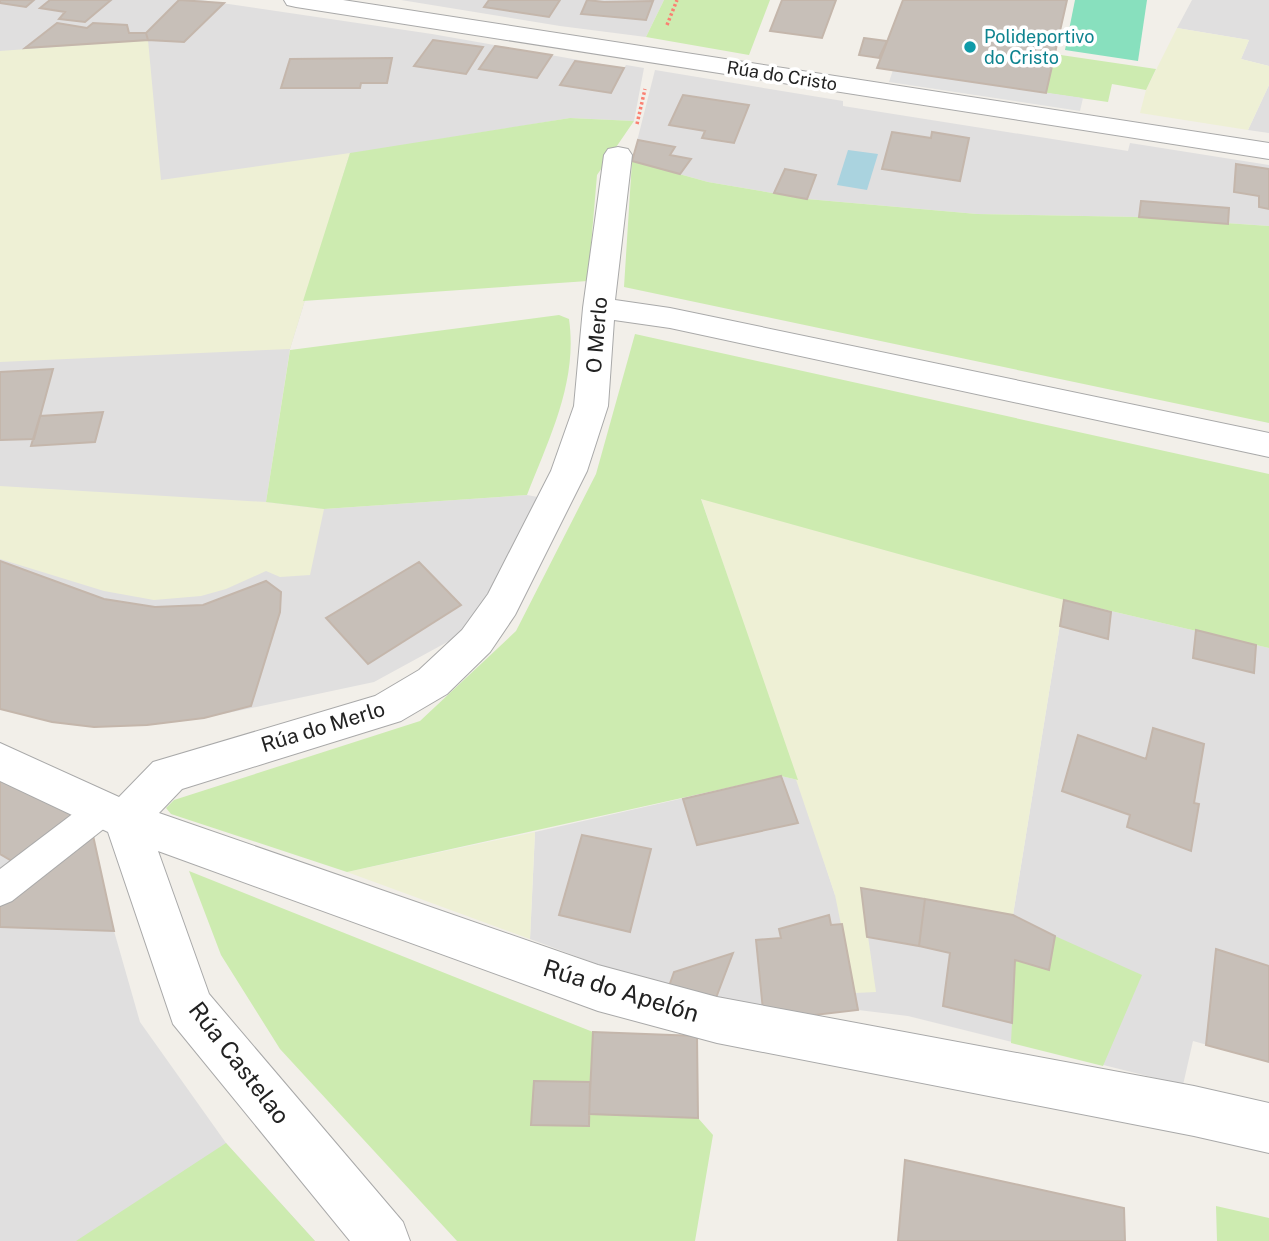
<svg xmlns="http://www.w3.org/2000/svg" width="1269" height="1241" font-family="'Public Sans',sans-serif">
<rect width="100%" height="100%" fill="#f2efe9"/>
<path fill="#e0dfdf" d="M0 0H201L432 34 624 68 626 65 644 68 634 121 570 118 350 154 290 349 266 502 324 509 527 495 543 498 489 596 471 623 451 640 374 682 204 718 147 725 94 727 52 722 0 709Z
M401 0H664L646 37 560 26Z
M1192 0H1269V66L1241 59 1249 40 1177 28Z
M655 70 843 101V106L1128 151 1130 143 1269 165V226L1139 217 977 214 807 199 708 182 632 161Z
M1269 85V133L1248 130Z
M1064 600 1269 648V1062L1193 1041 1183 1085 908 1016 858 1010 797 1017 637 979 530 939 535 832 781 776 798 780 835 895 861 888 1013 915Z
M0 777 92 831 114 931 140 1022 226 1143 315 1241H0Z"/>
<path fill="#eef0d5" d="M1177 28 1249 40 1241 59 1269 66V85L1248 130 1140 113 1146 90Z
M148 40 161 180 350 153 290 349 0 362V51Z
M0 486 266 502 324 509 310 575 280 577 266 571 226 589 201 596 154 600 104 591 0 559Z
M701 498 1064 600 1013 915 861 888 876 992 855 993 835 895Z
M535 832 530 939 347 872Z"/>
<path fill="#cdebb0" d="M664 0H770L749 55 646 37Z
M1054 54 1156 69 1146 90 1112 84 1108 102 1046 93Z
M570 118 634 121 597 175 588 281 303 301 350 153Z
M632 161 708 182 807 199 977 214 1139 217 1269 226V423L624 287Z
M559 315 569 319C578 382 549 438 527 495L324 509 266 502 290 350Z
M635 334 1269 474V648L1064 600 701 499 798 780 781 776 347 872 171 814 166 808 174 800 420 721 516 631 596 474Z
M189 871 593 1032 590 1082 534 1081 531 1125 589 1126V1114L698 1118 713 1135 695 1241H457L280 1049 221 955Z
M1055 936 1142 975 1103 1066 1011 1043 1015 960 1049 970Z
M226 1143 315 1241H76Z
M1216 1206 1269 1218V1241H1217Z"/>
<path fill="#88e0be" d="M1075 0H1147L1138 61 1065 50Z"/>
<path fill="#e2e2e2" d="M893 70 1083 98 1080 111 889 82Z"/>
<path fill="#aad3df" d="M848 150 878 154 867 190 837 185Z"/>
<path fill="#c7bfb8" stroke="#c4b6ab" stroke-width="2" d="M0 0H34L26 7 0 3Z
M50 0H111L85 22 59 19 65 12 40 8Z
M179 0 224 3 184 42 148 40 146 33Z
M489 0H560L549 17 484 7Z
M587 0 604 2 653 1 646 20 581 14Z
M782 0H836L822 38 770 31Z
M903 0H1067L1046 93 877 68Z
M57 23 87 28 93 23 127 25 129 33H146L148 40 25 48Z
M864 38 887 41 879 58 859 55Z
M433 40 483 47 466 74 414 66Z
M495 46 552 55 537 78 479 69Z
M392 58 387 83H361L360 88H281L290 59Z
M575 61 624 68 611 93 560 85Z
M683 95 749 105 734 143 702 138 705 131 669 125Z
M892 132 931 138 932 132 969 138 960 181 882 169Z
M638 140 675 147 670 155 691 159 680 174 632 161Z
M1236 164 1269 169V209L1259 207V196L1234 192Z
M785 169 816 175 807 199 774 193Z
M1141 201 1229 208 1228 224 1139 217Z
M53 369 34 439 0 440V372Z
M103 412 95 442 31 446 40 416Z
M0 561 104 599 155 607 203 605 266 581 281 592 280 612 251 706 204 718 147 725 94 727 52 722 0 709Z
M419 562 461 605 368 664 326 618Z
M1064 600 1111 612 1108 639 1060 626Z
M1196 630 1256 645 1254 673 1193 658Z
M1153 728 1204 744 1194 803 1199 804 1191 851 1127 827 1130 815 1062 791 1078 735 1146 759Z
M781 776 798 823 697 845 683 799Z
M0 777 88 816 24 868 0 854Z
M92 831 114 931 0 927V896Z
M582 835 651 849 630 932 559 915Z
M861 888 925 899 919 946 867 937Z
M925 899 1013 915 1055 936 1049 970 1015 960 1012 1023 943 1006 950 953 919 946Z
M829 915 831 925 842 924 858 1010 797 1017 763 1010 756 940 781 938 779 929Z
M1216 949 1269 966V1062L1206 1045Z
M733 953 714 1003 668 989 674 972Z
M593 1032 697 1036 698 1118 589 1114Z
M534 1081 590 1082 589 1126 531 1125Z
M905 1160 1124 1208 1125 1241H898Z"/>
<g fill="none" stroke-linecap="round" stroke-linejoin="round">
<g stroke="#a9a9a9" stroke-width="2">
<path id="lane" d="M103 795 115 800 120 810 115 820 12 901 0 906V869L91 800Z"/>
</g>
<g stroke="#a9a9a9" stroke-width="2">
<path id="street" d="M284 0H343L1269 143V159L296 7 287 5Z
M618 147 628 149 632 155 615 300 670 308 1269 433V457L670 328 614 320 608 406 587 471 515 615 490 652 447 694 401 721 182 789 159 813 598 965 717 997 1194 1086 1269 1103V1153L1194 1136 717 1043 598 1011 158 851 209 994 403 1222 410 1241H350L173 1024 108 832 0 781V743L119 797 153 762 375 696 419 670 462 630 488 594 551 471 574 406 583 308 604 155 608 149Z"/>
</g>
<path stroke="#fa8072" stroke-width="3.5" stroke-dasharray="2.5 2.5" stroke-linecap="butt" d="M667 25 677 0
M637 124 645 89"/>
<use href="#lane" fill="#fff" fill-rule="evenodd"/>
<use href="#street" fill="#fff" fill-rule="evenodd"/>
</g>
<circle fill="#0f9aa8" stroke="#fff" stroke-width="2.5" cx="970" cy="47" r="7"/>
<g text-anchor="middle" stroke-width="7" stroke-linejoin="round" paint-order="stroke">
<g font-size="18" fill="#0d838f" stroke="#fff" text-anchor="start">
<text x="984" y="43">Polideportivo<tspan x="984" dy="21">do Cristo</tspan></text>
</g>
<g font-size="18" fill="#222" stroke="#fff">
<text transform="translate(782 76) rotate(9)" y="6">Rúa do Cristo</text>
</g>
<g font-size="21" fill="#222" stroke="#fff">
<text transform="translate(597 335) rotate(-85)" y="7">O Merlo</text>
<text transform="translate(323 727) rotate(-17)" y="7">Rúa do Merlo</text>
</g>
<g font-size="24" fill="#222" stroke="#fff">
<text transform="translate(621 991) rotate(17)" y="8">Rúa do Apelón</text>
<text transform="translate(239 1063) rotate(52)" y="8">Rúa Castelao</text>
</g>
</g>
</svg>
